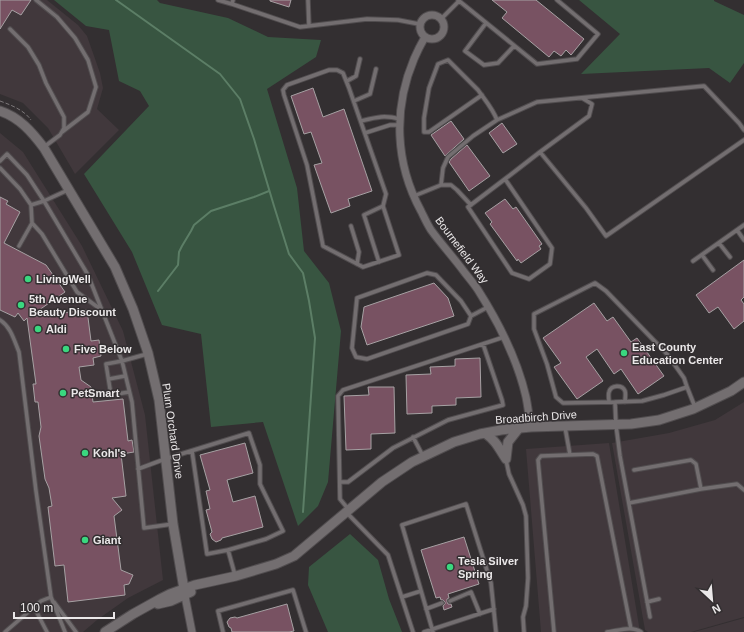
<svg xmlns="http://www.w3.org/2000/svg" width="744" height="632" font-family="Arial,sans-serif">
<rect width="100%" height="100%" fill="#332f31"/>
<path fill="#41383c" d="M0 0H47L78 25 87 36 100 73 103 88 97 109 119 130 75 174 48 128 23 103 0 94Z
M0 133 23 152 82 246 123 331 145 415 163 580 128 598 97 620 83 632H0Z
M744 402V617L691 632H648L645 630 612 443 669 433 715 420Z
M609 443 640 632H541L526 449Z
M744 618V632H694Z"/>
<path fill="#385541" d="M54 0H157L160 3 228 18 268 37 321 40 316 57 267 89 297 188 304 251 329 283 341 331 328 482 318 506 298 526 263 422 211 427 201 334 162 325 132 252 84 174 149 106 140 91 119 81 109 30 86 26Z
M579 0H714V1L744 15V63L730 83 709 68 581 74 620 34Z
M350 534 378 560 389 599 402 632H328L308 585 309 567Z"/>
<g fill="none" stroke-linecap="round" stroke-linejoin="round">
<path stroke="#5c7e66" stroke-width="2" d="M116 0 220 74 240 99 254 139 274 206 289 254 303 273 309 301 315 338 303 512
M158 291 178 265 179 252 182 246 191 231 194 225 211 211 254 197 269 191"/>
</g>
<path fill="#785262" stroke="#a6a1a3" d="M0 0H31L21 15 12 10 0 29Z
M270 0H291L289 7 270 1Z
M492 0H536L584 39 571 55 566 50 561 56 554 51 549 57 502 18 507 12Z
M313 88 323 117 344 109 372 191 348 199 350 206 331 213 314 165 322 163 311 132 304 134 291 96Z
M451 121 464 139 445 156 431 135Z
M502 123 517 144 503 153 489 133Z
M467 145 490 176 469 191 449 162 451 159Z
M0 197 8 201 6 204 20 212 4 243 46 265 65 292 29 317 87 310 91 341 99 340 101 356 93 358 94 365 79 367 81 380 91 387 93 402 123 399 128 441 132 440 134 452 121 454 126 496 112 498 122 510 114 516 121 570 133 575 129 584 124 585 125 595 68 602 64 565 55 566 48 507 52 506 49 488 45 479 39 436 41 427 38 402H35L33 384H36L27 318 24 321 18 313 15 317 0 310Z
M505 199 513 209 516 207 542 244 539 246 541 249 521 263 518 259 517 261 490 224 492 222 485 213Z
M744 260V297L741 300 744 304V321L734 329 718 307 709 313 696 295Z
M434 283 448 298 454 316 367 345 361 327 364 307Z
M594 303 607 321 613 317 631 342 637 338 664 376 638 394 621 369 614 374 597 349 586 357 603 381 577 399 554 367 561 363 543 338Z
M480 358 481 397 456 398V405L432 406V413L407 414 406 375 431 374 430 367 455 366V359Z
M368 387H394L395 433 371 434V449L346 450 344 396 369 395Z
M245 443 253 473 227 480 233 502 255 496 263 527 222 538 221 540 216 542 212 539 210 534 212 532 206 510 210 509 206 491 210 490 200 455Z
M464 537 479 584 448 594 449 598 447 599V602L448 604H451L452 607 444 610 443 606 445 604V602L443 600H441L440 597 436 598 421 550Z
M287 604 294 631 289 632H232L231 628 229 627 227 622 230 618 235 617 237 618Z"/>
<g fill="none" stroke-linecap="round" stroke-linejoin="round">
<g stroke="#514d4f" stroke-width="5.5">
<path id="lane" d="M36 0 57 17 75 38 88 60 96 87 88 112 62 132
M218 0 232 4
M233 0 232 4 300 27 367 19 398 20 419 24
M308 0 309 26
M458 0 537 64 577 59 598 34 557 0
M441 19 459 1
M486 23 465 51 484 65 498 63 514 46
M10 29 28 47 39 65 46 83 64 117V128L60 135 44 147
M329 70H337L343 73 349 88 386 194 383 206 399 255 363 267 323 246 307 165 284 95 283 90 287 85Z
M347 81 356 76 360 59
M482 95 429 132H424V118L429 88 438 64 448 60 478 90C485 100 493 109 497 120
M582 98 592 104 589 116 540 152 586 208 606 236 744 140
M354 101 370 94 376 69
M361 121C377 117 384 115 400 119
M365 133 390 125H400
M0 161 7 154 27 175 44 201 88 275 122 361 106 364 111 395 129 392
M0 168 20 189 31 205 44 201 68 190
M505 179 468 207 512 273 529 279 550 264 552 248 505 179 540 152
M441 185H451L457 190 471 205
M414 196 441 185 443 168 448 157 473 136 497 120 537 102 704 86 739 123 744 130
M32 223 42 234 77 292 103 311
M351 226 359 252 357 264
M737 230 744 240
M719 243 730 257
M19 246 32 223 31 205
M702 255 713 270
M693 261 744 225
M379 262 364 215 383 206
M471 316 461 301 436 275 427 273 357 298 352 348 356 357 367 359 468 324 471 316 488 307
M0 320C11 327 14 340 19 352L36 491 51 597 65 632
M147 354 122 361 132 402 144 528 173 524
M109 379 125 376
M609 402C609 399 608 395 609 392 611 385 622 384 625 391 626 394 625 398 625 402
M615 402 563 403 556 397 547 364 534 329V314L595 283 606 291 667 354 684 378 687 387
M565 427 570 455
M413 437 423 456
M192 451 207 554 228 550
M506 460 509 474 523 505 526 516 528 578 526 606 523 617 524 632
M138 469 165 459 249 433 260 465V484L283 531 266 539 228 550 235 575
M634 470 691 460 696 464 701 489 737 484 744 490
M340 482H348L393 448 448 420 503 405 502 400 483 344
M629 503 701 489
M349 510 340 499 338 396 343 390 504 337
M347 513 388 555 413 632
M402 597 421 591
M450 601 471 592 480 614
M54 602 76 632
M647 602 659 599
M34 607 47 632
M426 609 442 603
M650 617 620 456 616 425 615 402 642 401 664 395 687 387 695 407
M5 632 41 601 51 597
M223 632 218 611 293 590 306 632
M424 632 494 609
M433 632 402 525 466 504 491 583 496 632
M554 632 538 460 541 456 593 454 597 456 631 629
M607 632C617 631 632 625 641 632"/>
</g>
<g stroke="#514d4f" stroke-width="9">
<path id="street" d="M420 27a12 12 0 1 1 24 0a12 12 0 1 1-24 0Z
M425 37C421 44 417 52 414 59 393 109 395 163 421 211 424 217 427 224 431 230 442 245 454 258 465 273 469 278 474 284 478 290 499 323 517 358 526 397 528 407 529 417 531 427
M184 591 192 632"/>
</g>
<g stroke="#514d4f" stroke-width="11">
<path id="secondary" d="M0 111C19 117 32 132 44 148L115 267 133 309 148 353 159 400 173 524 184 589
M485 433C497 442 498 447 506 459
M506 459 508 442 519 428
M158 604 171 601 191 592
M105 632 133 614 160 599 170 594 195 585 236 576 276 564 294 556 382 482 412 462 454 442 480 434 501 430 531 427 631 424 659 420 693 409 731 391 744 382"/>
</g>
<path stroke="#7c787a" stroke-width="1" stroke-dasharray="4 2" stroke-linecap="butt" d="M0 101C11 105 24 110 31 120"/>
<use href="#lane" stroke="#736e70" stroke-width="3.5"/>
<use href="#street" stroke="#736e70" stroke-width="7"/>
<use href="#secondary" stroke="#736e70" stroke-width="9"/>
</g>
<g fill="#3ad77f" stroke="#332f31" stroke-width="1.5">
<circle cx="28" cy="279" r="4"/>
<circle cx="21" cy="305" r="4"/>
<circle cx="38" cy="329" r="4"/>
<circle cx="66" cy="349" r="4"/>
<circle cx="624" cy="353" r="4"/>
<circle cx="63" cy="393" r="4"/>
<circle cx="85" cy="453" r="4"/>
<circle cx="85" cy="540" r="4"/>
<circle cx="450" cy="567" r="4"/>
</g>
<g text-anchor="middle" stroke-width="3" stroke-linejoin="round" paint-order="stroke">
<g font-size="11" fill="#ebe8e9" stroke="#332f31">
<text transform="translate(462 250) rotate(53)" y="4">Bournefield Way</text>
<text transform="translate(536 417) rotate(-4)" y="4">Broadbirch Drive</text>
<text transform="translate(173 431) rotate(82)" y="4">Plum Orchard Drive</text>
</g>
<g font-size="11" font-weight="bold" fill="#ebe8e9" stroke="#332f31" text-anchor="start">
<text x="36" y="283">LivingWell</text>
<text x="29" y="303">5th Avenue<tspan x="29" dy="13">Beauty Discount</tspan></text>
<text x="46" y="333">Aldi</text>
<text x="632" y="351">East County<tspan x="632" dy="13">Education Center</tspan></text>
<text x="74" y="353">Five Below</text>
<text x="71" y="397">PetSmart</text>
<text x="93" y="457">Kohl's</text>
<text x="93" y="544">Giant</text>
<text x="458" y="565">Tesla Silver<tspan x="458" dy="13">Spring</tspan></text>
</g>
</g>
<g transform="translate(712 600) rotate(154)" stroke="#332f31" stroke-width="3" paint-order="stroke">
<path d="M0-3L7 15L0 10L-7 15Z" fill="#ebe8e9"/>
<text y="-6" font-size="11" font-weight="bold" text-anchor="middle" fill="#ebe8e9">N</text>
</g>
<path d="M14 612v6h100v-6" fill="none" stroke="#ebe8e9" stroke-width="2"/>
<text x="20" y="612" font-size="12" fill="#ebe8e9" stroke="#332f31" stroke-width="3" paint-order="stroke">100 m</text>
</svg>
